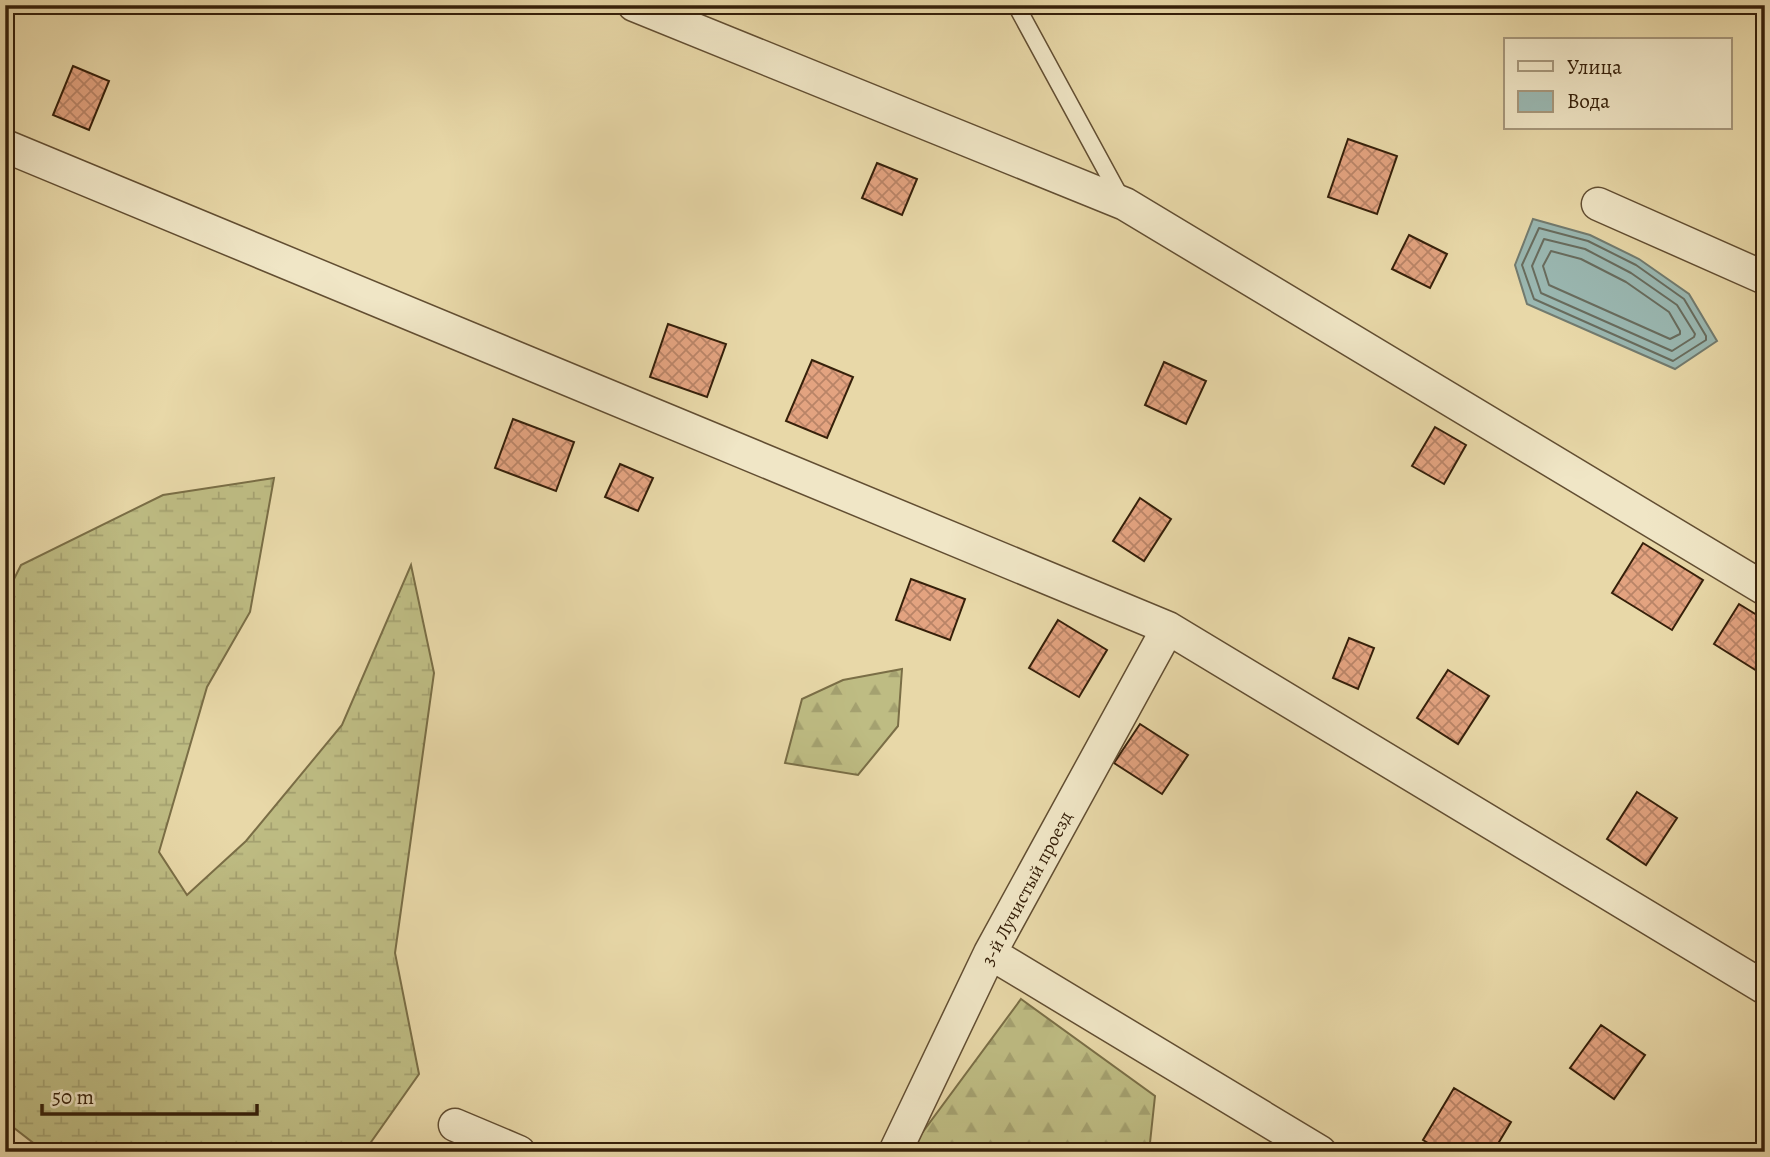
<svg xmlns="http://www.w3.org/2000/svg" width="1770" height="1157" font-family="Alegreya,serif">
<defs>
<pattern id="forest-firs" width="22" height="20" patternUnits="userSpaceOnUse" patternTransform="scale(1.75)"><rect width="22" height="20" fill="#bebc83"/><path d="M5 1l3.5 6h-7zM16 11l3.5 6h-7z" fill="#a4a170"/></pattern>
<pattern id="wetland-marsh" width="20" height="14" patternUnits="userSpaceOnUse" patternTransform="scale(1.75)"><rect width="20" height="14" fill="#bebc83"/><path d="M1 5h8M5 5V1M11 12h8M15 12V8" fill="none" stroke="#a4a170"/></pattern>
<pattern id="building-cross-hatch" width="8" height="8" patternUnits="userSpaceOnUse" patternTransform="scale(1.75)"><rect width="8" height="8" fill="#e3a380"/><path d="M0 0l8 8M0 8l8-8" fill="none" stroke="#b98467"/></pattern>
</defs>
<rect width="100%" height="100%" fill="#e8d8a8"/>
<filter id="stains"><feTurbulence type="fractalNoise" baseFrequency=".00286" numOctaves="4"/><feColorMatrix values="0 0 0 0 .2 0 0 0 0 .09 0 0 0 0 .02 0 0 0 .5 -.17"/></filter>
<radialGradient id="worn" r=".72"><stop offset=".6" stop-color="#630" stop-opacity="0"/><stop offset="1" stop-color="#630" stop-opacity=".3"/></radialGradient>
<path fill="url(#forest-firs)" stroke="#7a6e46" stroke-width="2" d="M902 669 898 726 858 775 785 763 802 699 843 680Z
M1021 999 1155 1096 1149 1152H908Z"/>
<path fill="url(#wetland-marsh)" stroke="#7a6e46" stroke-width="2" d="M274 478 250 612 207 687 159 852 187 895 246 841 342 725 411 565 434 673 395 953 419 1074 364 1152H45L9 1124 5 1115V597L21 565 163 495Z"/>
<path fill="#9ab8b2" stroke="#727b6f" stroke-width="2" d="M1533 219 1590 235 1639 259 1689 294 1717 341 1675 369 1527 304 1515 265Z"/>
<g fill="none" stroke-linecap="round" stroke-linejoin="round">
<path stroke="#686c5e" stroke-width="2" d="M1539 228 1588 241 1636 265 1684 299 1706 336V340L1673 361 1534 299 1522 265Z
M1544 239 1585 249 1631 273 1677 305 1695 334 1694 337 1672 351 1541 293 1532 266Z
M1551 251 1581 259 1626 282 1669 312 1680 331V334L1670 339 1549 285 1543 266Z"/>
</g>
<path fill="url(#building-cross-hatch)" stroke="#36200a" stroke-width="2" d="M73 66 109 81 89 130 53 115Z
M1348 139 1397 156 1377 214 1328 197Z
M877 163 917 179 902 215 862 198Z
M1409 235 1447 254 1430 288 1392 269Z
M668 324 726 344 707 397 650 377Z
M812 360 853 377 827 438 786 421Z
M1164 362 1206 381 1186 424 1145 405Z
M513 419 574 442 556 491 495 468Z
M1435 427 1466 445 1444 484 1412 466Z
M620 464 653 478 638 511 605 497Z
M1140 498 1171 519 1144 561 1113 541Z
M1643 543 1703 580 1672 630 1612 593Z
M911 579 965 599 950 640 896 620Z
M1739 604 1765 620V676L1714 644Z
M1058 620 1107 650 1079 697 1029 668Z
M1349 638 1374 648 1358 689 1333 678Z
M1448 670 1489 696 1458 744 1417 718Z
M1140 724 1188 755 1162 794 1114 763Z
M1637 792 1677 818 1646 865 1607 839Z
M1601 1025 1645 1055 1614 1099 1570 1068Z
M1454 1088 1511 1122 1493 1152H1443L1423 1140Z"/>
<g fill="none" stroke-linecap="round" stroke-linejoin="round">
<g stroke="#624e32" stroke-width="19">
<path id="service" d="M1016 5 1122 200"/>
</g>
<g stroke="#624e32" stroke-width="35">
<path id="minor" d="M634 5 1125 204 1765 589
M5 146 1168 628 1765 988
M1598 204 1765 278
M990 953 1320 1152
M455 1125 519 1152
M895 1152 990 953 1168 628"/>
</g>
<use href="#service" stroke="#f0e6c6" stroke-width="16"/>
<use href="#minor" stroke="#f0e6c6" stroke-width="32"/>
</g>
<g text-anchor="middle" stroke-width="6" stroke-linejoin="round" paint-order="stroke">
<g font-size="19" fill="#36200a" stroke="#f0e6c6">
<text transform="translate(1026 888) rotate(-62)" y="7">3-й Лучистый проезд</text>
</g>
</g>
<rect width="1770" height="1157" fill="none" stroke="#e8d8a8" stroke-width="28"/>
<rect x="7" y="7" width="1756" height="1143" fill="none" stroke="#36200a" stroke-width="3.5"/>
<rect x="14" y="14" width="1742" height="1129" fill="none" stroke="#36200a" stroke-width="2"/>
<rect x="1504" y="38" width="228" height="91" fill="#f0e6c6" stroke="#a6977b" stroke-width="2"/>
<rect x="1518" y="61" width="35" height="10" fill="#f0e6c6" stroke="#a6977b" stroke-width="2"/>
<text x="1567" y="74" font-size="21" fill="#36200a">Улица</text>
<rect x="1518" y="91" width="35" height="21" fill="#9ab8b2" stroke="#a6977b" stroke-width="2"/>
<text x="1567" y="108" font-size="21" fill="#36200a">Вода</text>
<path d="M42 1104v10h215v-10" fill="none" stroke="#36200a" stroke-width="3.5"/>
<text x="52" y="1104" font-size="21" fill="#36200a" stroke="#f0e6c6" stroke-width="5" paint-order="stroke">50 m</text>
<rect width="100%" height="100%" filter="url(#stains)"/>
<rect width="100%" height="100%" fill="url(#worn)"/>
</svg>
